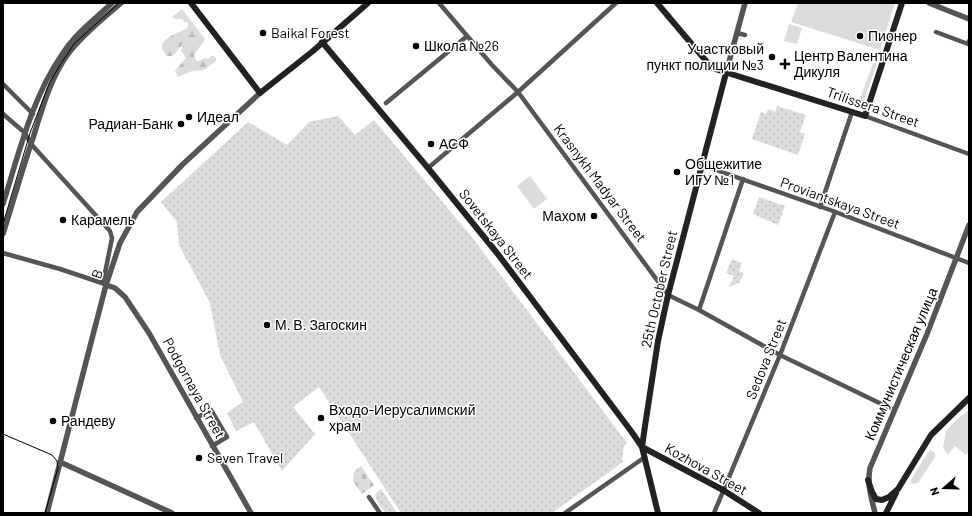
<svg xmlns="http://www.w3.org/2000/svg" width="972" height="516" font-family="Barlow,sans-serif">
<defs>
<pattern id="forest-firs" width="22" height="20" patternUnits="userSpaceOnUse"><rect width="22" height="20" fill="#dcdcdc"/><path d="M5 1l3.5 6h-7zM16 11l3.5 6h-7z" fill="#bbb"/></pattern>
<pattern id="cemetery-stones" width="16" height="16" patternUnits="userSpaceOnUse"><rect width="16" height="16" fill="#dcdcdc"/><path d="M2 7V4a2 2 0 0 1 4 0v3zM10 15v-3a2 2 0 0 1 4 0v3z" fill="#bbb"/></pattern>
<pattern id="park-dots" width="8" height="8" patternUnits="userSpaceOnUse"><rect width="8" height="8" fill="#dcdcdc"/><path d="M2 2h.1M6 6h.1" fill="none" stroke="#bbb" stroke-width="1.8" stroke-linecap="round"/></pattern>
</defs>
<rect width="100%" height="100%" fill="#fff"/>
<path fill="#dcdcdc" d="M798 3H895L880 50 791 22Z
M789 24 802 28 797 44 784 41Z
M873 63 877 64 863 103 857 108Z
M530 176 547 199 534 209 517 186Z
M969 410V451L966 455 955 446 948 455 943 448 946 431 957 419Z
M931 450 935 453V457L918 483 913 484 910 482 912 478 928 452Z"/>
<path fill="url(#forest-firs)" d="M182 9 205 39 194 55 196 61H199L205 58 208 59 212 56 216 58V61L204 70 192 71 178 77 175 71 186 58 181 50 184 43C178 48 176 58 167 56 165 54 162 50 162 47 161 38 182 31 188 28V22H184L183 19H175L172 17Z"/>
<path fill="url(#cemetery-stones)" d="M361 466 374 485 362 494 353 481 354 472Z"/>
<path fill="url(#park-dots)" d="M777 106 806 115 800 132 805 134 798 155 752 139 761 112 766 114 768 109 775 112Z
M338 116 355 135 374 120 471 236 627 443 624 446 622 458 623 462 552 513H401L319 387 293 407 315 434 282 471 254 422 236 431 227 413 243 402 220 355 210 303 179 245 177 222 161 202 248 122 287 145 309 122Z
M759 197 785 206 778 225 753 214Z
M732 259 742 263 739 271 744 273 739 283 729 287 734 276 726 273Z
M381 489 397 513H385L376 499 375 494Z"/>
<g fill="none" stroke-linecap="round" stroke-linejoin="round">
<path stroke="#555" stroke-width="4.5" d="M439 3 492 65 518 92 668 295 699 310 780 355 894 410
M936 32 968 44 969 41
M737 33 745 35
M3 84 33 114
M386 103 466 37
M3 114 25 133 31 144 110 231 112 238 103 283
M865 116 969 154
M702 165 833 211 969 263
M428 168 518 92 616 3
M820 207 852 112
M3 253 60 269 105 284
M699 310 743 179
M196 418 211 410 227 437 212 446
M369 497 380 513
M565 513 645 457
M714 513 780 355 835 212"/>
<path stroke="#555" stroke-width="5.5" d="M929 3 969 19
M726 73 745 3
M3 204C19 153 32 97 63 53 76 33 95 19 112 3
M3 234C13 202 22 170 33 138 42 109 50 79 68 54 83 34 103 19 121 3
M106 285 115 288 125 297 149 333 251 513
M60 462 172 513
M47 513 94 331 106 285 120 243 137 212 182 165 260 93
M875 513C871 496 867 485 870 468L927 334 969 225"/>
<path stroke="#222" stroke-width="6" d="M191 3 260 93 313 51 368 3
M657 3 712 68 865 116 902 3
M322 42 428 168 497 253 631 431 642 447 723 490 759 513
M868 480 872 492 876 499 882 500 889 497 898 489 931 435 969 398
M658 513 642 447 645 426 658 341 668 295 726 73
M886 513 896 493"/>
<path stroke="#000" stroke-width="1" d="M3 224 30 133 49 84 60 65 74 44 119 3
M3 434 52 455 57 461 58 468 45 513"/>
</g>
<g fill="#000" stroke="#fff" stroke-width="1.5">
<circle cx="263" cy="33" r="4"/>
<circle cx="860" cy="36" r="4"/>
<circle cx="416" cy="46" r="4"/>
<circle cx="772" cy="57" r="4"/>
<path d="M783 58h4v4h4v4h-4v4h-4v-4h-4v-4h4z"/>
<circle cx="189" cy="117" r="4"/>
<circle cx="181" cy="124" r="4"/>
<circle cx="431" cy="144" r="4"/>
<circle cx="677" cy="172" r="4"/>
<circle cx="594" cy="216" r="4"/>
<circle cx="63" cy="220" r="4"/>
<circle cx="267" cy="325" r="4"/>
<circle cx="321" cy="418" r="4"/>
<circle cx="53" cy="421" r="4"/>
<circle cx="199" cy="458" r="4"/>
</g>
<g text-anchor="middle" stroke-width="3" stroke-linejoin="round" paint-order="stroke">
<g font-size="14" fill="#000" stroke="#fff" text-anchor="start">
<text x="271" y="38">Baikal Forest</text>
<text x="868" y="41">Пионер</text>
<text x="424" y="51">Школа №26</text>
<text x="764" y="54" text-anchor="end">Участковый<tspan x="764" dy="16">пункт полиции №3</tspan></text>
<text x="794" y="61">Центр Валентина<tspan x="794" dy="16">Дикуля</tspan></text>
<text x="197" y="122">Идеал</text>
<text x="173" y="129" text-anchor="end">Радиан-Банк</text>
<text x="439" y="149">АСФ</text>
<text x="685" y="169">Общежитие<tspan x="685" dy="16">ИГУ №1</tspan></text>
<text x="586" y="221" text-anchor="end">Махом</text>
<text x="71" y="225">Карамель</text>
<text x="275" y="330">М. В. Загоскин</text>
<text x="329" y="415">Входо-Иерусалимский<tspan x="329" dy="16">храм</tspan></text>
<text x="61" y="426">Рандеву</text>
<text x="207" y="463">Seven Travel</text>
</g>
<g font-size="14" fill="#000" stroke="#fff">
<text transform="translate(873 107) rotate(19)" y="5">Trilissera Street</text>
<text transform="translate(600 183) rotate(53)" y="5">Krasnykh Madyar Street</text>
<text transform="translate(840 203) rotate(20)" y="5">Proviantskaya Street</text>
<text transform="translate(496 234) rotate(52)" y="5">Sovetskaya Street</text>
<text transform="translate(97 274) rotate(-72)" y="5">B</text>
<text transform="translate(659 289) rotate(-77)" y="5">25th October Street</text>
<text transform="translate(766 359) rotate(-68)" y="5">Sedova Street</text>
<text transform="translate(901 364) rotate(-67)" y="5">Коммунистическая улица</text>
<text transform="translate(194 388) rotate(61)" y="5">Podgornaya Street</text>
<text transform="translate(706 469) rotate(29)" y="5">Kozhova Street</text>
</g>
</g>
<rect width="972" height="516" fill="none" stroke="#000000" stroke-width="8"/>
<g transform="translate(944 488) rotate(250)" stroke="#ffffff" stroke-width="3" paint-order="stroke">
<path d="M0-3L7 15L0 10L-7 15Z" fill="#000000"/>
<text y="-6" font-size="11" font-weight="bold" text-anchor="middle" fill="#000000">N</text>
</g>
</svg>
